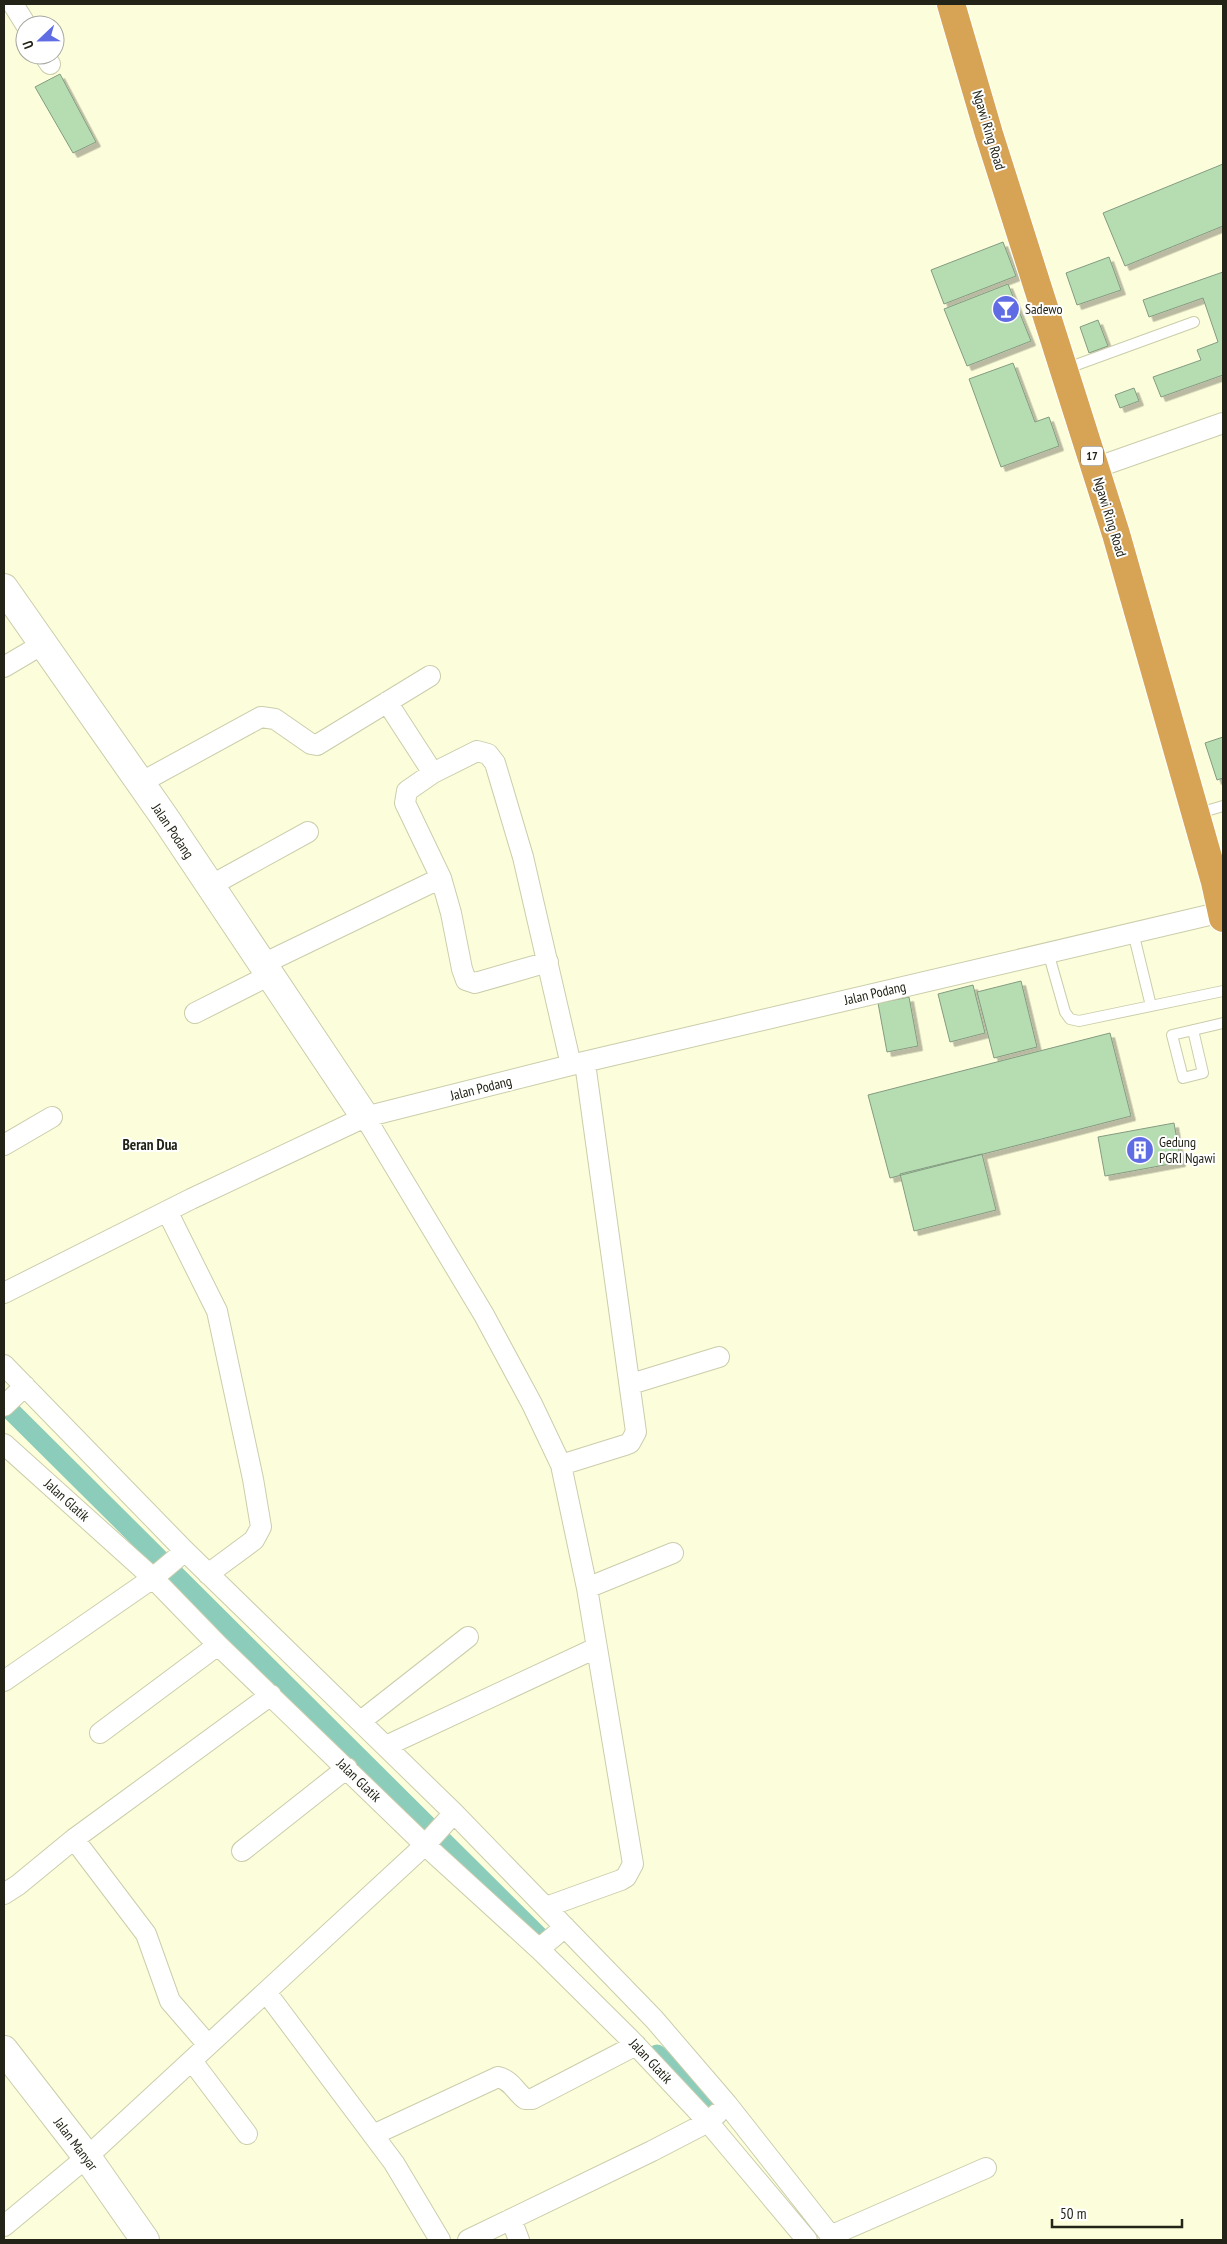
<svg xmlns="http://www.w3.org/2000/svg" width="1227" height="2244" font-family="'PT Sans Narrow',sans-serif">
<defs>
<filter id="shadow"><feDropShadow dx="4.5" dy="4.5" stdDeviation="0" flood-color="#0004"/></filter>
</defs>
<rect width="100%" height="100%" fill="#fcfedb"/>
<g fill="none" stroke-linecap="round" stroke-linejoin="round">
<path stroke="#8cccbb" stroke-width="19" d="M4 1404 540 1937
M657 2054 690 2087 716 2118"/>
</g>
<path fill="#b6dcb2" stroke="#849b81" filter="url(#shadow)" d="M60 74 96 142 73 153 35 87Z
M1223 164V226L1125 266 1103 213Z
M1003 242 1016 276 944 304 931 270Z
M1109 257 1121 290 1077 305 1066 273Z
M1223 272V375L1161 397 1153 377 1201 360 1197 350 1218 342 1203 298 1149 317 1143 300Z
M1008 284 1031 341 967 366 944 309Z
M1098 320 1108 346 1089 353 1080 327Z
M1013 363 1035 422 1049 417 1059 446 1001 467 969 379Z
M1134 388 1139 401 1120 408 1115 395Z
M1223 737V778L1217 780 1205 743Z
M1021 981 1037 1047 994 1058 977 992Z
M973 985 985 1033 950 1042 938 994Z
M909 997 918 1046 887 1052 878 1003Z
M1110 1033 1131 1116 890 1178 868 1095Z
M1174 1123 1181 1162 1105 1176 1098 1137Z
M982 1154 996 1210 914 1231 900 1174Z"/>
<g fill="none" stroke-linecap="round" stroke-linejoin="round">
<g stroke="#cbcdab" stroke-width="12">
<path id="lane" d="M1065 369 1194 322
M1196 814 1223 806
M1133 932 1151 1006
M1048 952 1065 1012 1070 1019 1079 1021 1223 991
M1193 1030 1203 1073 1183 1078 1172 1035 1219 1024 1223 1023"/>
</g>
<g stroke="#cbcdab" stroke-width="22">
<path id="street" d="M13 4 26 25
M44 55 50 64
M1095 468 1223 423
M4 667 43 644
M387 702 433 773 477 751 488 754 495 763 523 857 571 1065
M433 773 407 791 405 803 441 878 451 913 462 969 466 980 475 983 548 962
M140 783 261 717 275 719 311 744 317 745 430 676
M210 886 308 832
M263 964 441 878
M195 1013 270 975
M365 1117 484 1315 532 1404 561 1465 587 1588 633 1864 626 1877 621 1880 546 1907
M4 1145 52 1117
M167 1211 217 1311 253 1479 261 1527 254 1540 208 1574
M4 1293 191 1199 365 1117 571 1065 1222 912
M4 1365 185 1551 454 1813 654 2019 727 2104 834 2240
M631 1384 719 1357
M4 1406 25 1386
M4 1444 153 1578 218 1645 425 1845 539 1949 629 2038 708 2122 807 2240
M561 1465 625 1445 630 1443 636 1432 585 1063
M587 1588 673 1553
M4 1681 153 1578 185 1551
M361 1721 468 1637
M100 1733 218 1645
M386 1746 596 1648
M74 1839 146 1934 170 2001 208 2045
M242 1851 347 1768
M4 1894 18 1885 74 1839 271 1695
M539 1949 565 1927
M266 1992 394 2163 440 2240
M192 2061 247 2134
M373 2135 498 2077C511 2080 515 2091 525 2099H532L636 2045
M511 2219 519 2240
M4 2226 87 2157 425 1845 454 1813
M830 2236 986 2168
M468 2240 652 2151 708 2122 718 2113"/>
</g>
<g stroke="#cbcdab" stroke-width="30">
<path id="secondary" d="M4 588 165 818 365 1117
M4 2050 87 2157 145 2240"/>
</g>
<g stroke="#fff" stroke-width="30">
<path id="highway" d="M951 4 989 134 1116 534 1215 882 1223 918"/>
</g>
<use href="#lane" stroke="#fff" stroke-width="10"/>
<use href="#street" stroke="#fff" stroke-width="20"/>
<use href="#secondary" stroke="#fff" stroke-width="28"/>
<use href="#highway" stroke="#d7a354" stroke-width="28"/>
</g>
<defs>
<g id="bar-disc" transform="scale(1.4375)"><circle r="9.5" fill="#606ce4" stroke="#fff"/><path d="M-6-5H6L.8 .8V4.5H3.5V6h-7V4.5H-.8V.8Z" fill="#fff"/></g>
<g id="building-disc" transform="scale(1.4375)"><circle r="9.5" fill="#606ce4" stroke="#fff"/><path d="M-4-6H4V6H1V3H-1V6H-4ZM-2.5-4.3h1.7v1.8h-1.7ZM.8-4.3h1.7v1.8H.8ZM-2.5-1h1.7V.8h-1.7ZM.8-1h1.7V.8H.8Z" fill="#fff"/></g>
</defs>
<g fill-rule="evenodd">
<use href="#bar-disc" x="1006" y="309"/>
<use href="#building-disc" x="1140" y="1150"/>
</g>
<g text-anchor="middle" stroke-width="4" stroke-linejoin="round" paint-order="stroke">
<rect fill="#fff" stroke="#65665d" stroke-width="1" x="1081" y="446.5" width="22" height="19" rx="4"/>
<g font-size="12" font-weight="bold" fill="#232417">
<text x="1092" y="460">17</text>
</g>
<g font-size="14" fill="#232417" stroke="#fff">
<text transform="translate(989 130) rotate(73)" y="5">Ngawi Ring Road</text>
<text transform="translate(1110 517) rotate(73)" y="5">Ngawi Ring Road</text>
<text transform="translate(173 831) rotate(56)" y="5">Jalan Podang</text>
<text transform="translate(875 993) rotate(-13)" y="5">Jalan Podang</text>
<text transform="translate(481 1088) rotate(-14)" y="5">Jalan Podang</text>
<text transform="translate(67 1500) rotate(42)" y="5">Jalan Glatik</text>
<text transform="translate(359 1780) rotate(44)" y="5">Jalan Glatik</text>
<text transform="translate(651 2061) rotate(47)" y="5">Jalan Glatik</text>
<text transform="translate(76 2144) rotate(53)" y="5">Jalan Manyar</text>
</g>
<g font-size="14" fill="#232417" stroke="#fff" text-anchor="start">
<text x="1025" y="314">Sadewo</text>
<text x="1159" y="1147">Gedung<tspan x="1159" dy="16">PGRI Ngawi</tspan></text>
</g>
<g font-size="15" font-weight="bold" fill="#232417" stroke="#fff">
<text x="150" y="1150">Beran Dua</text>
</g>
</g>
<rect width="1227" height="2244" fill="none" stroke="#232417" stroke-width="10"/>
<g transform="translate(40 40) rotate(248)"><circle r="24" fill="#ffffff" stroke="#a7a7a2"/>
<path d="M0-4L9 19L0 12L-9 19Z" fill="#606ce4"/>
<text y="-8" font-size="14" font-weight="bold" text-anchor="middle" fill="#232417">U</text>
</g>
<path d="M1052 2219v8h130v-8" fill="none" stroke="#232417" stroke-width="2.5"/>
<text x="1060" y="2219" font-size="15" fill="#232417" stroke="#ffffff" stroke-width="4" paint-order="stroke">50 m</text>
</svg>
